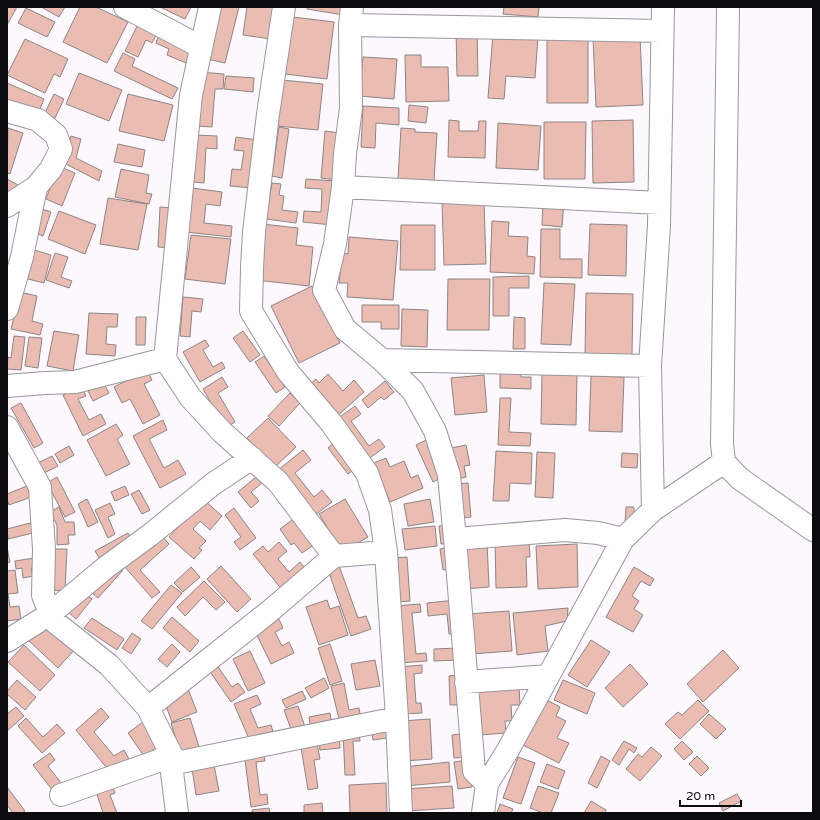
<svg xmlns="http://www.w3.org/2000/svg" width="820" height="820" font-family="'Varela Round',sans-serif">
<rect width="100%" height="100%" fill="#fcf8fe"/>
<path fill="#ebbcb2" stroke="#8d8584" d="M7 7H17L7 25Z
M41 7H65L59 17Z
M80 7H96L128 22 107 63 63 42Z
M160 7H191L185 19Z
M216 7H239L225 63 203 58Z
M247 7H275L271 39 243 35Z
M307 7H346L344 15 307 9Z
M504 7H539L538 17 503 14Z
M26 8 55 22 47 37 18 23Z
M293 17 334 22 327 79 285 74Z
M139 22 158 31 152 43 146 40 138 57 125 51Z
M477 30 478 76H457L456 31Z
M160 32 193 45 186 63 167 55 169 49 156 43Z
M493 33 538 37 535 78 506 76 504 99 488 98Z
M640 36 643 105 596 107 593 38Z
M547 37H588V103H547Z
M25 39 68 59 60 77 54 74 45 93 7 75Z
M123 53 135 59 132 66 178 88 172 99 114 71Z
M405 55H421V67H448L449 101 406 102Z
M363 57 397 59 394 99 359 96Z
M200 72 224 74 223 89H215L212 127 197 126Z
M79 73 122 90 109 121 66 104Z
M226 76 254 78 253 92 224 89Z
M282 80 323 84 318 130 277 126Z
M7 83 44 99 38 114 7 100Z
M54 94 64 99 54 120 44 115Z
M128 94 173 105 164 141 119 131Z
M409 105 428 107 426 123 408 121Z
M363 106 399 108V125L376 123 375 148 361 147Z
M449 120 459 121V131H478L479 121H486L485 158 448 157Z
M633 120 634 182 593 183 592 121Z
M544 122H586L585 179H544Z
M498 123 541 126 538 170 496 168Z
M279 127 289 129 282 178 272 176Z
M8 128 23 133 10 174 7 173Z
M401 128 415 129V132L437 133 434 181 398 179Z
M325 131 340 133 336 180 321 178Z
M194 135 217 136V149L206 148 204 183 192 182Z
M71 136 81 139 76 158 102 171 99 181 64 163Z
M236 137 258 140 253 188 230 186 232 169 241 170 244 151 234 150Z
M118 144 145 150 142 167 114 162Z
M58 166 75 173 62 206 46 199Z
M121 169 149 175 146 193 152 194 149 204 115 197Z
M7 179 18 185 9 201 7 200Z
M306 179 336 181 332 225 303 222 304 211 321 212 322 189 305 188Z
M272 183 281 184 279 195 284 196 282 210 298 212 296 223 266 219Z
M192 188 222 192 220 206 206 204 204 223 232 226 231 237 186 232Z
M108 198 147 204 138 250 100 244Z
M543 200 564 201 562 227 542 225Z
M484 201 486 264 444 265 442 202Z
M160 207 174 208 172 248 158 247Z
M42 209 51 212 43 236 33 232Z
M59 211 96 225 85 254 48 239Z
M492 221 509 222 508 236 528 237 527 256 535 257 534 274 490 272Z
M262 224 298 228 296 245 313 247 309 286 256 280Z
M590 224 627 225 626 276 588 275Z
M401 225H435V270H400Z
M541 229H560V259H582V278L540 277Z
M191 235 231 239 225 284 185 279Z
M349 237 398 241 393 300 347 297 348 283H339L342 253 348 254Z
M31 249 51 255 44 283 24 278Z
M55 253 68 257 61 277 72 281 69 288 46 280Z
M529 276V288H509V316H493V277Z
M448 279H490L489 330H447Z
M544 283 575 284 571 345 541 344Z
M312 286 340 343 299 363 271 306Z
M20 292 37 296 32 321 43 324 40 335 11 329Z
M586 293 633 294 632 356 585 355Z
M183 297 203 299 201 312 192 311 190 337 180 336Z
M362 305H399V329H381V322H362Z
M402 309 428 310 427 347 401 346Z
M89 313 118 314 117 327H107L106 344 116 345 115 356 86 354Z
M136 317H146L145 345H136Z
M514 317 525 318V349H513Z
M54 331 79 335 73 371 47 366Z
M243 331 260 355 250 362 233 338Z
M14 336 25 337 21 370 7 369 8 357 11 358Z
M29 337 42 338 38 368 25 366Z
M205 340 209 346 203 350 213 367 222 362 225 368 200 382 183 352Z
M264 356 285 387 276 393 255 362Z
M147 370 152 380 144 384 160 415 143 424 130 399 122 403 114 387Z
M500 371H521V377H531V389L500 388Z
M328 374 343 391 354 380 364 392 334 419 306 388 316 379 319 383Z
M542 374H577L576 425 541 424Z
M484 375 487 412 455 415 451 378Z
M591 376 624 377 622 432 589 431Z
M222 377 228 387 218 393 235 422 225 428 203 389Z
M385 381 394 392 384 400 381 397 368 408 362 400Z
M93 383 96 388 104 384 109 393 93 401 86 387Z
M81 386 86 396 78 399 89 420 101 414 106 424 83 436 63 395Z
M290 393 300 403 279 426 268 416Z
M500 398H511L509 432 531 433 530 446 498 445Z
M21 403 43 443 34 448 11 408Z
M355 406 361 414 351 421 369 446 379 439 385 447 367 460 337 419Z
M268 418 296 447 275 467 247 438Z
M163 420 167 430 149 439 164 468 178 460 186 474 160 488 133 436Z
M116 424 123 435 117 439 130 464 106 476 87 440Z
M428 439 445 476 433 482 416 445Z
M335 442 356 468 348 474 328 448Z
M466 445 470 465 464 466 466 477 453 480 447 449Z
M69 446 74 455 60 463 55 454Z
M303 450 311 460 295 473 314 497 322 490 332 502 314 516 278 470Z
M496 451 532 453 531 484 510 483 509 501H493Z
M537 452 555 453 553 498 535 497Z
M622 453 638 454 637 468 621 467Z
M52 456 58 466 44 473 38 463Z
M386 458 390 467 404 461 411 478 418 475 423 488 390 502 374 463Z
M262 472 267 479 251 492 259 501 251 508 238 492Z
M57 477 75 512 65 517 47 483Z
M468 483 471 517 459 518 456 484Z
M27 486 31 497 9 505 7 499V494Z
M125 486 129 495 115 501 111 492Z
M139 490 150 510 142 514 131 494Z
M87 499 98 522 88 527 78 504Z
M203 499 222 516 210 530 200 521 193 529 206 541 199 548 202 550 194 559 169 537Z
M345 499 368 537 342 552 319 514Z
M430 499 434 522 408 526 404 504Z
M110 503 115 514 108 517 115 534 108 538 95 510Z
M59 507 65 522H74L75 535H68L69 544 57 545V525L50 512Z
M626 507H634V523H625Z
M234 508 256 538 240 550 234 542 241 537 225 515Z
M296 517 315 544 302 553 294 543 291 545 280 529Z
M34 522 37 532 8 539 7 529Z
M450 525 451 543 441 544 439 526Z
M435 526 437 546 405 550 402 529Z
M128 533 134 543 102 562 95 551Z
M160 534 169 544 140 570 160 592 152 598 124 566Z
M495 540H529L530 557H526L527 587 496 588Z
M279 542 287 551 278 559 289 572 300 562 307 571 283 591 253 554 263 546 268 552Z
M487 542 489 587 465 589 462 543Z
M577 544 578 587 538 589 536 546Z
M7 547 10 562 7 563Z
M451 547 454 568 443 570 440 549Z
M54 549H67L65 591 52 590Z
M407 557 410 601 395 602 392 558Z
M34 558 36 567 31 568 33 576 23 578 22 568 16 569 15 561Z
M338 563 358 618 366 616 371 629 351 636 327 567Z
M115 564 123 570 98 598 91 592Z
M221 566 251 599 237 612 207 579Z
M191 567 200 577 183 592 174 583Z
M634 567 654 579 650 586 641 581 632 596 639 601 634 609 643 615 633 632 606 617Z
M15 570 18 593 8 594 10 607 19 606 21 619 7 621V571Z
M204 581 225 602 216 610 203 597 185 616 177 607Z
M171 585 182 593 152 629 141 621Z
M84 593 92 599 76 619 68 612Z
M327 600 330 609 339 606 348 635 319 645 306 607Z
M456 600 459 633 449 634 447 614 428 616 427 603Z
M420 604 421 612 412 613 416 654 426 653 427 661 399 663 395 606Z
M568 608 567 621 545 626 548 651 517 655 513 613Z
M509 611 512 651 471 654 468 614Z
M172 617 199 641 190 652 163 628Z
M278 617 283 628 275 632 282 646 289 642 294 653 271 664 254 629Z
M92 618 124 639 117 650 84 628Z
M48 629 76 648 58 668 27 639Z
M132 633 141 639 131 654 122 648Z
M591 640 610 652 587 687 568 675Z
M172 644 180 652 167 667 158 659Z
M330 644 342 681 330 685 318 648Z
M24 645 55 675 40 691 8 662Z
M457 648V660L434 661V649Z
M723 650 739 668 703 702 687 684Z
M250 651 265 683 248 691 233 659Z
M375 660 380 686 356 690 351 664Z
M214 661 232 687 238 683 245 692 231 702 206 666Z
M630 664 648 684 623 707 605 688Z
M422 665V673L414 674 416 703H421L422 713 402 714 399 667Z
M459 675 461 705H450L449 676Z
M324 678 329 688 311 698 305 688Z
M17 680 36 697 25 710 7 694V691Z
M563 680 595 693 587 714 554 700Z
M344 683 349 710 359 708 361 719 340 723 331 686Z
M519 687 520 705H511L512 721H505L506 733 480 735 476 690Z
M188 689 197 712 172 722 163 698Z
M302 691 306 699 286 708 282 700Z
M257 695 261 704 250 709 258 728 271 725 274 735 250 741 234 704Z
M545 699 560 707 556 716 566 721 557 738 569 743 559 763 523 745Z
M698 700 709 711 680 739 665 724 678 712 682 715Z
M298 706 305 727 292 732 284 710Z
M16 707 24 716 7 731V714Z
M101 708 109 717 94 732 114 756 124 750 129 759 110 772 76 730Z
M330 713 332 726 311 730 309 717Z
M709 714 726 729 716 739 700 724Z
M26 718 43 737 57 724 65 733 42 753 18 726Z
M190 718 200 750 181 756 171 723Z
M147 719 163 743 144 756 128 733Z
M430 719 432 759 404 761 402 721Z
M385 725 387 738 373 740 371 727Z
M359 730 360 741H353L355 775H345L343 731Z
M467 733 469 757 454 758 452 735Z
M339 736 340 748 320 750 319 738Z
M316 738 320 759 314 760 318 788 308 790 300 741Z
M624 741 637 748 634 753 629 749 619 765 612 760Z
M682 741 693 752 684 760 674 749Z
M651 747 662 756 640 781 626 769 638 754 642 757Z
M263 750 265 761 256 762 260 795 267 794 268 804 251 807 244 752Z
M50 753 55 760 48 766 65 788 56 795 33 765Z
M601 756 610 761 597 788 588 783Z
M697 756 709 768 701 776 689 764Z
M518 757 535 763 521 804 503 798Z
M468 760 472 787 458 789 454 762Z
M191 762 214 765 219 791 196 795Z
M449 762 450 782 405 786 404 767Z
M547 764 565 771 558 789 540 782Z
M111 782 115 793 110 795 117 813H103L95 788Z
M386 783 387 813H350L349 785Z
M452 786 454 808 406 811 404 789Z
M538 786 559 793 551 813H543L530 808Z
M7 787 25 811 22 813H13L7 805Z
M737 794 741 801 723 811 719 803Z
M591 801 606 810 605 813H584Z
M322 803 323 813H304V805Z
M500 804 513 809 511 813H497Z
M269 808 270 813H253L252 810Z"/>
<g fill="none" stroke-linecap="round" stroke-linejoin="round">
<g stroke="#9a969d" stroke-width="24">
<path id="minor" d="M125 7 201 47
M210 7 191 95 165 359 190 397 222 432 278 482 334 556
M284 7 268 114 254 232 252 268 251 311 288 372 332 424 367 473 380 510 386 552 397 718 401 813
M352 7 350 25 351 108 345 154 343 187 335 244 324 290 345 329 382 360 413 391 435 431 449 475 455 539 474 771 487 784
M728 7 722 444 724 462 739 478 813 530
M350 25 662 31
M7 111 38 120 56 135 61 149 51 169 36 187 7 206
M343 187 659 203
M7 309 22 257 36 187
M382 360 650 366
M7 386 45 383 75 382 165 359
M7 427 40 487 44 549 43 595 50 614 56 623 109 665 148 708 172 756 171 764 177 813
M653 510 724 462
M455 539 565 530 598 533 623 539
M7 641 50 614 105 568 150 535 213 484 252 458
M466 682 548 676
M148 708 270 611 334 556 386 552
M171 764 397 718
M61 795 172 756
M483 813 487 784 508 750 623 539 653 510 650 366 659 225 663 7"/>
</g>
<use href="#minor" stroke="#fff" stroke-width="22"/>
</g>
<rect width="820" height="820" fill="none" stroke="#0c0b0d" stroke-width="16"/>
<path d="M680 800v6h61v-6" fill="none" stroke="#0c0b0d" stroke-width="2"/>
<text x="686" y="800" font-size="12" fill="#0c0b0d" stroke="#fcf8fe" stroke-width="3" paint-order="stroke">20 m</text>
</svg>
